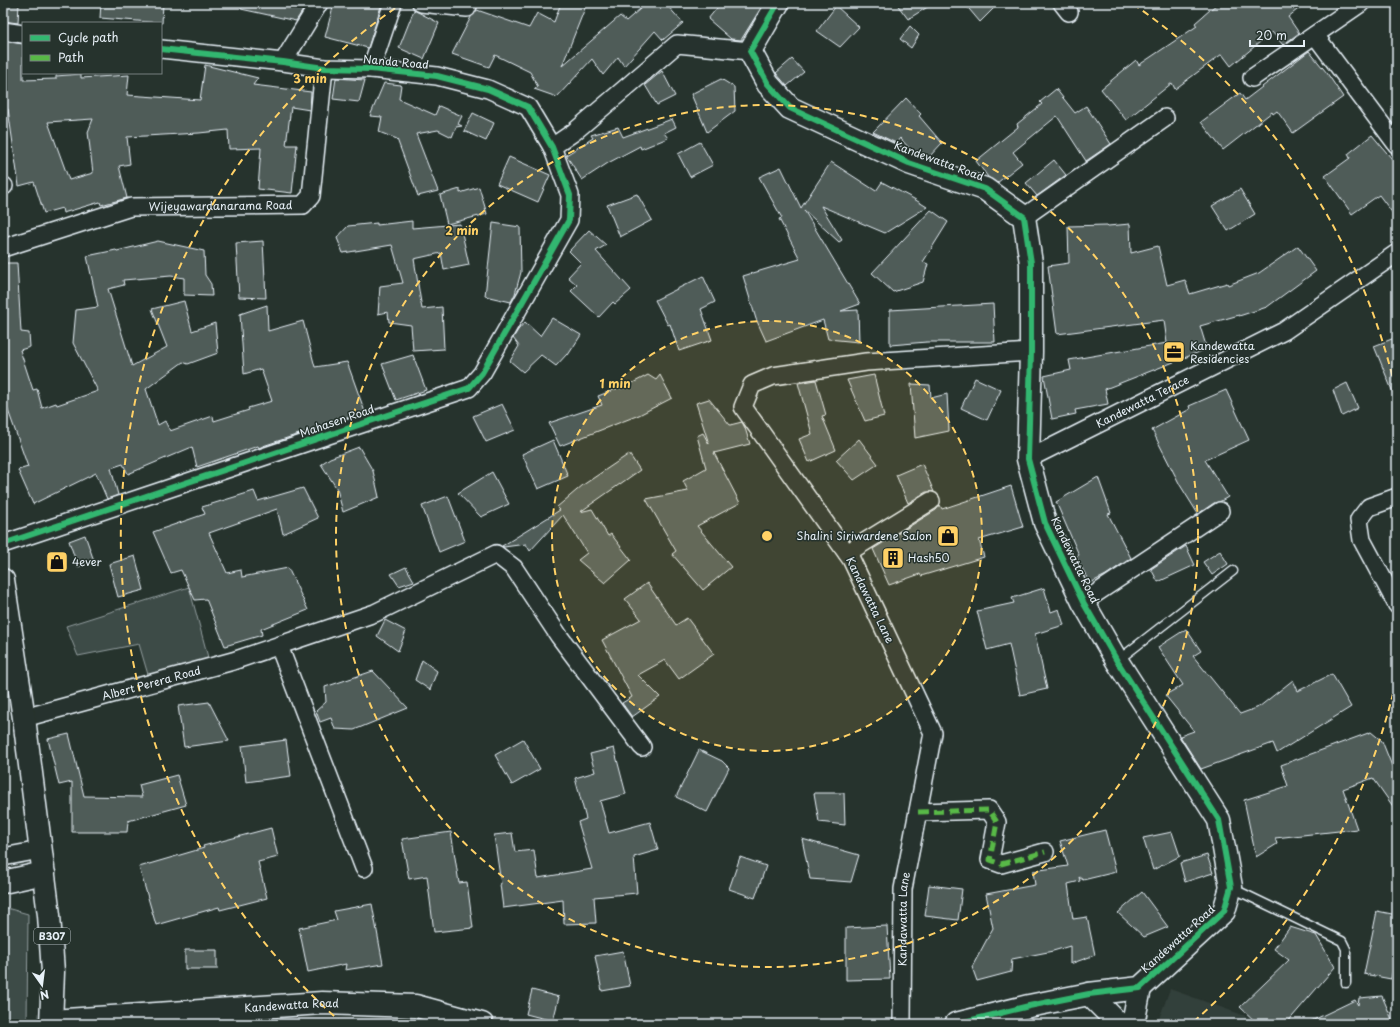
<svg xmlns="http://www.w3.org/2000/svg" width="1400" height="1027" font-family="'Playpen Sans',sans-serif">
<rect width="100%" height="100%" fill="#26332d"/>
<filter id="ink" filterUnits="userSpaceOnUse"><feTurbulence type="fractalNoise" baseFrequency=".025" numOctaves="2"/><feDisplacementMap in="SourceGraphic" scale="8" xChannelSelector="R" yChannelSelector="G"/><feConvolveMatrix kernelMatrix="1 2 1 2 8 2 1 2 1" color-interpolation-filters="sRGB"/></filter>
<g filter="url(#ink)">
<path fill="#333f3a" d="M1170 989 1251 1018 1249 1024H1157Z"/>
<path fill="#3e4b47" stroke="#939ea0" d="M189 587 209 661 151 685 139 644 78 656 66 626Z
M3 907 28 914 27 1024H3Z"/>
<path fill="#505c59" stroke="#e8f1f8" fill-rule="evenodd" d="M3 3H19L18 23 3 21Z
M101 3H163L162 23 100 18Z
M242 3H305L303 10 296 21 241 9Z
M334 3H382L368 48 325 37Z
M561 3H587L562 66 620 16 626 21 647 3H665L683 23 663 40 655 31 624 66 618 57 603 75 592 59 557 97 534 89 538 87 530 72 495 55 489 67 452 54 471 17 477 10 529 28 537 13 554 22Z
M721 3H764L741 40 731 39 708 19Z
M896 3H934L908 19Z
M964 3H999L980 22Z
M1218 3H1306L1288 17 1299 33 1283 45 1272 32 1231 66 1222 54 1175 89 1172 83 1126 120 1101 89 1136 60 1139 65 1197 26 1195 23Z
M836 6 859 27 840 47 817 31Z
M414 10 439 23 424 59 399 48Z
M910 26 919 35 911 48 900 39Z
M3 41 23 44V80L56 79V76L81 74V78L129 75 127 95 200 100 205 65 258 78 253 85 311 92 310 110 291 107 286 145H297L292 193 258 189 261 148 229 149 228 130 199 133 127 137 130 164 119 166 127 198 101 205 100 202 63 213 62 208 44 213 34 182 19 186 8 109H3ZM93 119 88 132 93 173 69 180 48 122Z
M1309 51 1327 73 1343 97 1293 133 1277 111 1273 114 1272 112 1223 150 1201 122 1240 93 1245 100Z
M792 59 804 72 787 86 776 73Z
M662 71 675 96 657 105 645 85Z
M336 78 365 80 359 102 333 99Z
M721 79 734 87 735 111 707 132 691 94Z
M384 83 401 85 399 99 435 115 439 106 462 116 458 124 462 126 456 127 452 137 438 130 416 134 438 191 418 196 397 139 379 132 382 117 370 116Z
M1056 89 1075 113 1086 106 1111 144 1086 161 1057 116 1013 152 1022 163 997 183 988 177 976 161 1018 127 1017 124 1042 104 1040 102Z
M906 98 921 114 919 116 942 143 929 157 912 151 900 138 896 143 873 132Z
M473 113 494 123 486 141 464 131Z
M672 119 676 127 664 133 668 138 641 149 640 146 608 163 582 180 566 155 593 138 591 135 618 127 623 137Z
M1372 135 1397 165V219L1379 195 1352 214 1325 176 1350 158 1348 154Z
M700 142 713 165 690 177 678 154Z
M509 157 550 175 538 202 497 184Z
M1054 160 1066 175 1037 196 1026 183Z
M831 162 876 191 882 182 914 199 927 207 885 233 821 206 842 240 839 242 804 210 860 304 841 311 858 310 859 342 828 339 823 320 766 341 756 319 743 276 800 259 779 219 782 218 759 177 781 167 801 208Z
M479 187 487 214 447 224 440 195 460 189V193Z
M1240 189 1255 214 1228 231 1212 206Z
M637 194 652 220 620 237 607 205Z
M931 210 948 222 923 262 928 264 923 282 893 292 872 273Z
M412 221V228L460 224 469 265 444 270 441 253 414 259 422 309 442 307 444 349 413 351 411 325 389 322 388 312 378 314 380 286 403 283 392 245 343 253 337 238 348 226 377 223V225Z
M493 223 520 227 521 272 515 294 511 302 485 296Z
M1130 224 1131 253 1158 246 1167 285 1185 280 1190 294 1227 283 1228 285 1259 273 1298 246 1316 271 1267 307 1239 316V315L1200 326 1207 349 1105 389 1108 404 1075 410 1076 414 1052 419 1044 376 1071 370 1069 360 1167 343 1164 320 1057 334 1048 266 1069 263 1068 226 1107 225 1108 226Z
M589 230 606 245 596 251 631 290 615 304 613 302 599 317 571 291 577 285 568 277 581 263 569 251Z
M158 241 204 251 205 275 211 284 212 296 184 295V278L171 276 123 280 124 285 108 289 132 366 167 347 152 309 184 301 192 331 215 323 218 353 188 364 183 362 146 389 158 425 165 421 170 431 213 416 214 421 249 410 248 408 272 401 261 369 244 374 240 314 267 305 268 331 303 321 315 367 347 362 365 412 263 446 259 448 258 446 197 467 192 447 128 474 123 464 111 468 118 495 107 499 96 473 33 504 18 470 28 467 3 396V263H17L21 332 29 333 30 347 20 350 33 390 37 389 42 408 56 403 57 405 98 391 73 343 76 310 98 307 87 256 116 250 117 251Z
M263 241 266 298 239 297 236 243Z
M703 276 715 302 701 309 712 340 679 351 670 324 668 325 655 300Z
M993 304 995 342H927L890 345V310Z
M552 318 581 335 568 355 567 354 556 366 541 355 523 372 510 361 519 346 513 338 518 330 525 322 540 336Z
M1397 337V400H1396L1374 346Z
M413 355 426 390 396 400 382 364Z
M648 375 656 380 660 375 672 398 639 415 560 446 549 423 602 405 598 396 621 387V389Z
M874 375 884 416 865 421 847 380Z
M975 378 1001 390 987 420 961 408Z
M816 380 826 415 822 416 836 450 809 462 799 439 812 434 798 383Z
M1347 383 1358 408 1342 416 1333 390Z
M911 384 930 385 931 398 947 394 949 431 915 438Z
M1226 390 1249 440 1205 460 1228 497 1221 501 1214 503 1198 514 1180 485 1152 430 1190 409 1189 406Z
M709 399 730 425 742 422 745 428 750 444 714 453 740 503 697 526 731 567 703 590 672 554 676 551 646 499 688 491 683 481 706 468 697 436 703 433 709 444 696 403Z
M502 404 515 430 486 442 473 416Z
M859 439 878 464 854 480 836 460Z
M553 440 568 476 538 489 522 454Z
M359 447 373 471 379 497 343 512 337 489 321 464 330 458Z
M629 454 640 470 580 512 592 509 608 536 611 534 631 560 605 583 578 560 587 553 563 515 530 551 526 544 504 547 502 546 560 510 557 507 583 485Z
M922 464 934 492H926L908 503 896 475Z
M492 472 509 504 481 517 458 493Z
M1098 477 1111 513 1108 514 1131 558 1106 575 1090 583 1076 557 1079 555 1056 502Z
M1011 486 1023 527 979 540 984 557 921 576 920 574 889 585 873 549 936 510 940 505 942 509Z
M303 488 318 518 283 534 277 509 209 533 227 573 241 570 242 577 288 568 308 610 261 629 262 635 225 646 206 599 195 600 181 570 171 573 153 532 205 514 202 507 254 491 258 501Z
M448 496 465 541 439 552 422 506Z
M85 535 94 561 78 567 69 541Z
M1186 546 1195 565 1158 582 1151 569Z
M1220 551 1228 564 1212 575 1203 562Z
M135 556 144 590 118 597 109 564Z
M406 567 414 581 399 586 391 574Z
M647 583 676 625 687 618 714 654 679 679 665 660 638 675 660 697 632 717 622 703 632 697 602 640 641 619 625 599Z
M1044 588 1051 612 1059 609 1064 625 1035 634 1047 689 1020 695 1009 644 987 650 977 611 1014 603 1012 598Z
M385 620 406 631 398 651 377 636Z
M1186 629 1201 651 1193 656 1240 714 1259 707 1293 680 1298 691 1332 674 1351 707 1277 753 1273 743 1201 769 1180 736 1194 731 1165 695 1183 685 1158 647Z
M422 660 437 671 430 690 415 680Z
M373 671 408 708 354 730 335 729 331 718 320 722 316 711 326 702 325 687Z
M209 702 229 741 184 747 178 706Z
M1371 732 1382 741 1392 766 1397 763V812L1373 778 1343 789 1357 829 1275 838 1277 844 1256 857 1244 800 1288 786 1281 765Z
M69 734 84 796 142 797 139 785 177 775 186 805 128 821 127 832H72V782L59 785 48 739Z
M523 739 540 769 512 785 495 755Z
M286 740 291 776 246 782 242 746Z
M614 748 626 794 600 801 609 833 650 822 658 850 634 857 637 893 594 897 596 923 564 924 563 900 503 908 500 884H501L494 835 512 833 515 852 534 850 538 878 592 869 578 822 586 819 575 778 595 772 590 754Z
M699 750 722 761 729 768 707 812 676 797Z
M814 793H844L845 825 819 822Z
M271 828 278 857 258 862 267 898 220 910 219 907 156 925 139 867 204 848 203 846Z
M1105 830 1116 872 1083 880 1079 877 1080 881 1068 884 1073 919 1087 917 1095 955 1070 964V946L1053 951 1012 959 1011 972 977 981 972 967 993 928 986 894 1035 885 1033 871 1068 866 1060 841Z
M451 832 459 883 467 882 473 928 434 932 427 876 409 879 402 839Z
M1172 832 1180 856 1153 870 1143 838Z
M802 839 859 855 851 882 810 879Z
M1207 855 1213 873 1185 882 1180 863Z
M740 857 766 866 755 898 729 889Z
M929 885 962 889 958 920 925 916Z
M1142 892 1168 927 1144 937 1118 913Z
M372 904 383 964 345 970 346 964 308 972 299 928 337 920 334 911Z
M1377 911 1397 915V950L1391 979 1364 974Z
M887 926 890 979 846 980V928Z
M1290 927 1316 935 1335 967 1286 1024H1258L1240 1007 1289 960 1274 949Z
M185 950H217V969H185Z
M623 951 630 986 602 991 595 956Z
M532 990 559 997 553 1021 526 1014Z
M1382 996 1394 1024H1305L1355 1000 1358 1005 1359 998Z"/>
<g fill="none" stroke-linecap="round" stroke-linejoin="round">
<g stroke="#e8f1f8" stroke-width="11">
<path id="lane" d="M1117 661 1233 571
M1232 888 1342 941 1346 949V983"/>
</g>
<g stroke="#e8f1f8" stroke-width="20">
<g id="street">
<path d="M421 3 467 8 469 3"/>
<path d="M1062 3 1069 12"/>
<path d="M3 31 23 34"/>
<path d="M1315 35 1397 145"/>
<path d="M283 62 319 3"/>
<path d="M371 69 393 3"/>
<path d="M1252 78 1361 3"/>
<path d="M552 147 574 132 677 44 750 51"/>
<path d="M3 186H4"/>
<path d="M1024 217 1165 118"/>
<path id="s1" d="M3 248 131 207 303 205 311 196 324 68"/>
<path id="s2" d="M1028 459 1284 331 1397 253"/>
<path d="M1397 497 1369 507 1359 520 1362 540 1397 605"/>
<path d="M3 544 469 388 482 373 569 220 570 195 552 147 528 107 488 89 437 76 371 69 324 68 283 62 161 49"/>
<path d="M847 553 931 501"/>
<path d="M1083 602 1220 511"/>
<path d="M279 646 364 868"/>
<path id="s3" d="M24 718 233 661 375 613 496 554 514 568 559 636 642 747"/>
<path d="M918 812 989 810 997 822 990 860 1001 864 1045 852"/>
<path d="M3 857 40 850"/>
<path id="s4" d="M902 1024 903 889 933 733 851 559 743 407 752 385 773 376 866 362 1031 352"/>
</g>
</g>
<g stroke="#e8f1f8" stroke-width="25">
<g id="secondary">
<path d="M778 3 750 51 768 84 790 108 909 163 985 189 1024 217 1031 263V352L1028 459 1045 523 1083 602 1117 661 1219 820 1231 887 1224 911 1140 988 1089 994 1029 1006 956 1024"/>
<path d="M1089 994 1119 1024"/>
<path id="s5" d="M51 1021 322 1003 416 1006 482 1024"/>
<path d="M1133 1024 1140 988"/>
</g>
</g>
<g stroke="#e8f1f8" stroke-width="25">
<path id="primary" d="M3 580 24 718 49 915 53 972 51 1024
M3 882 44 873"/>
</g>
<use href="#lane" stroke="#26332d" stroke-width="8"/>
<use href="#street" stroke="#26332d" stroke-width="17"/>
<use href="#secondary" stroke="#26332d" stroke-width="22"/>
<use href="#primary" stroke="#26332d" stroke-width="22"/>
<path stroke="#58b947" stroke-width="5" stroke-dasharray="10 5" stroke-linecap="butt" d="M918 812 989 810 997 822 990 860 1001 864 1045 852"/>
<g stroke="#26332d" stroke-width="8">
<path id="cycleway" d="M778 3 750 51 768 84 790 108 909 163 985 189 1024 217 1031 263V352L1028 459 1045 523 1083 602 1117 661 1219 820 1231 887 1224 911 1140 988 1089 994 1029 1006 956 1024
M3 544 469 388 482 373 569 220 570 195 552 147 528 107 488 89 437 76 371 69 324 68 283 62 161 49"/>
</g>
<use href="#cycleway" stroke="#33b770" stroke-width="6"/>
</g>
</g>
<circle cx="767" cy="536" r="215" fill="#ffd166" fill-opacity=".12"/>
<g fill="none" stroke="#ffd166" stroke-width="2" stroke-dasharray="7 5">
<circle cx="767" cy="536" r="215"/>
<circle cx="767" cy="536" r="431"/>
<path d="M1396 681A646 646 0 0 1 1191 1024M343 1024A646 646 0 0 1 401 4M1133 4A646 646 0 0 1 1396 391"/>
</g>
<defs>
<g id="office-square" transform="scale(1.15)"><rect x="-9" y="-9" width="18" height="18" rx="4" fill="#ffd166" stroke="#26332d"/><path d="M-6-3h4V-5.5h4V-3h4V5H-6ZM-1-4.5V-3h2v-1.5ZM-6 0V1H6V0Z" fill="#111"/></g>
<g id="shop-square" transform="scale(1.15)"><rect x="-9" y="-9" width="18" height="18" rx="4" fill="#ffd166" stroke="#26332d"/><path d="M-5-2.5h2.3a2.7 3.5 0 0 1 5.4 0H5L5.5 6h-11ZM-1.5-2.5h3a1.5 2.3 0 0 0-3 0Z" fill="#111"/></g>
<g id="building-square" transform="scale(1.15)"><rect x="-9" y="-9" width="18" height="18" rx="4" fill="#ffd166" stroke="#26332d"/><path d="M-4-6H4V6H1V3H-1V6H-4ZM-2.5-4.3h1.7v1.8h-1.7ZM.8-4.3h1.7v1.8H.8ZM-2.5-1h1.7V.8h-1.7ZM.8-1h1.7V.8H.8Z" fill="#111"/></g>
</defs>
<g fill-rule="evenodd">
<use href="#office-square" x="1174" y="352"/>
<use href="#shop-square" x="948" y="536"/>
<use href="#building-square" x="893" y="558"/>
<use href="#shop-square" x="57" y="562"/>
</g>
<g text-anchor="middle" stroke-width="3" stroke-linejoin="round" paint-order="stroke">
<rect fill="#26332d" stroke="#aeb8bb" stroke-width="1" x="34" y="928" width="36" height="16" rx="3"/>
<g font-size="10" font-weight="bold" fill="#e8f1f8">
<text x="52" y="940">B307</text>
</g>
<g font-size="11" fill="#e8f1f8" stroke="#26332d">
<text transform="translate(396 62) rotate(5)" y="4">Nanda Road</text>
<text transform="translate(939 161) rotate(20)" y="4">Kandewatta Road</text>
<text dy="4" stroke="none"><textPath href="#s1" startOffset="224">Wijeyawardanarama Road</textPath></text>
<text dy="4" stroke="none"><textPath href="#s2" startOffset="128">Kandewatta Terace</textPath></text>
<text transform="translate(337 421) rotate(-19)" y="4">Mahasen Road</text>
<text transform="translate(1075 560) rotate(64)" y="4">Kandewatta Road</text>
<text transform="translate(870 600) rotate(64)" y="4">Kandawatta Lane</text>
<text dy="4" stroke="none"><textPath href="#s3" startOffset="132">Albert Perera Road</textPath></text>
<text dy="4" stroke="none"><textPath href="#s4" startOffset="105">Kandawatta Lane</textPath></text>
<text transform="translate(1178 939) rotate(-42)" y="4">Kandewatta Road</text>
<text dy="4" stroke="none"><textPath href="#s5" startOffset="241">Kandewatta Road</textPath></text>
</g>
<g font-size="11" fill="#e8f1f8" stroke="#26332d" text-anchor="start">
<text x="1190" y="350">Kandewatta<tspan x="1190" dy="13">Residencies</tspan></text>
<text x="932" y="540" text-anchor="end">Shalini Siriwardene Salon</text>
<text x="908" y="562">Hash50</text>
<text x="72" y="566">4ever</text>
</g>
</g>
<circle cx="767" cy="536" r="6" fill="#ffd166" stroke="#26332d" stroke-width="2"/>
<g font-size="12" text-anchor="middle" font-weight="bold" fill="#ffd166" stroke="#26332d" stroke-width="3" stroke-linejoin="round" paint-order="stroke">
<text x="310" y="83">3 min</text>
<text x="462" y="235">2 min</text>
<text x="615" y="388">1 min</text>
</g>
<rect width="1400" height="1027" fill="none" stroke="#26332d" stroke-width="16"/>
<rect x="8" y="8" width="1384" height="1011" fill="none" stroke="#e8f1f8" stroke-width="1.5" filter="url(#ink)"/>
<rect x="22" y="22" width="140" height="52" fill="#26332d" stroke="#747f7e"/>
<rect x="30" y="35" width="20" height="6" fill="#33b770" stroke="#747f7e"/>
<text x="58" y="42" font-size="12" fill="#e8f1f8">Cycle path</text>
<rect x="30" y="55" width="20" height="6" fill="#58b947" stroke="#747f7e"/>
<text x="58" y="62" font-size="12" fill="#e8f1f8">Path</text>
<g transform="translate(42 985) rotate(166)" stroke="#26332d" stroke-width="3" paint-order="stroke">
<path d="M0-3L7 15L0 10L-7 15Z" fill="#e8f1f8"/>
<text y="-6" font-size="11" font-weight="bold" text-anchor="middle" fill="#e8f1f8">N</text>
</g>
<path d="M1250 40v6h54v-6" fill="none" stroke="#e8f1f8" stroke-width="2"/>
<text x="1256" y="40" font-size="12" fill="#e8f1f8" stroke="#26332d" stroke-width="3" paint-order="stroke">20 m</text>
</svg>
